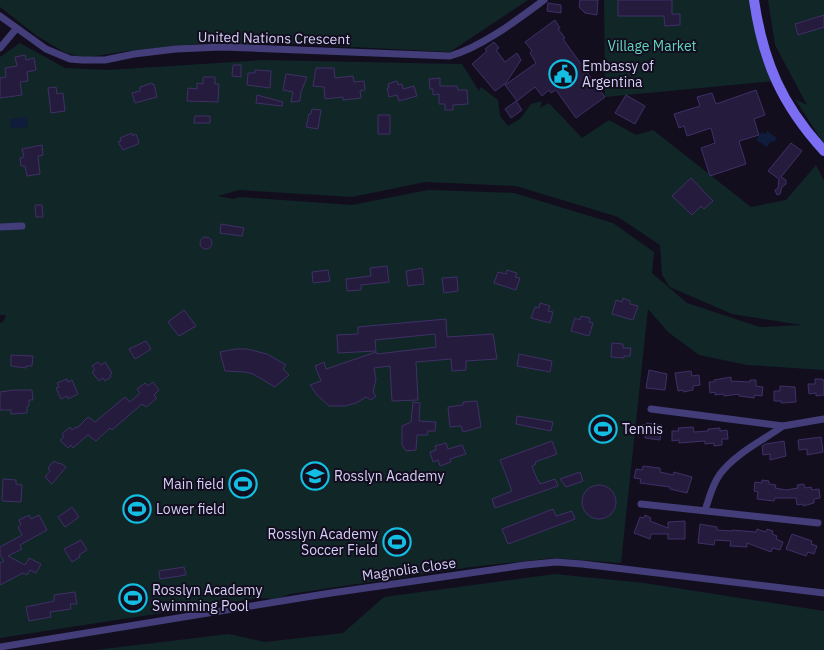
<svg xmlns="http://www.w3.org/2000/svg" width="824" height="650" font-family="'IBM Plex Sans',sans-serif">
<rect width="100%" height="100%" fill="#120e1e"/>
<path fill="#112627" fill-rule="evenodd" d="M0 0H528L450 52 254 42 252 45H210L206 43 127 51 83 58 64 52 37 36 0 7Z
M604 0H759V31L776 81 605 97Z
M768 0H824V144L795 99 807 105 775 45Z
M20 43 65 68 109 70 262 60 462 64 479 91 481 87 498 100 500 116 508 126 520 119 531 104 542 101 540 108 549 103 582 138 609 120 636 135 653 130 751 207 786 200 816 165 824 181V370L747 365 699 355 668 332 648 309 621 563 554 558 471 567 290 594 276 599 259 598 0 638V323L3 322 6 315H0V57ZM425 182 516 186 618 217 660 245 662 275 670 287 732 314 802 325 760 327 687 303 652 273 654 252 613 223 514 193 428 190 352 205 240 197 233 199 218 196 239 190 352 197Z
M555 574 644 583 824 611V650H95L229 634 265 642 343 633 384 597Z"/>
<path fill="#0f1c3c" d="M27 117 28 127 11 128 10 119Z
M767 131 777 138 774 142 771 141 767 147 756 140 762 132 765 134Z
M147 587 149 605 120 608 118 591Z"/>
<path fill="#251c3d" stroke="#3f3067" d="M580 0H598L597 15 585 13 579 7Z
M618 0H672V14H680V25L665 26 664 16H618Z
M548 3 561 5V13L547 11Z
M824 15V27L798 35 795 24Z
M555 20 560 28 558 29 565 38 563 39 605 97 576 118 556 90 551 93 549 90 542 96 535 87 517 101 505 85 536 63 530 53 532 51 525 42Z
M494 42 499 48 496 50 505 62 517 53 521 60 506 83 495 91 472 64 487 51 485 49Z
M25 55 26 60 34 58 36 70 27 72 28 81 20 82 22 95 0 98V78L6 77 5 68 17 66 15 57Z
M233 65H241V77L232 76Z
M316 68H334L335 78 353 76 354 82 364 81 365 90 360 91 361 98 343 100V97L325 99 324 87 313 86Z
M255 70 271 71 270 88 247 85 248 73H255Z
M286 74 307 77 301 92 300 101 291 102 293 92 283 90Z
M203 77H215V84H219L218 102 187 101 188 88 197 89V83L203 84Z
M440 78V86H457L458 90H467L468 104 453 105V110H445V104H439V94L433 95V89H430L429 79Z
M397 81 398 85 402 84 403 89 414 86 417 96 399 101 397 95 389 97 387 88H389L388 84Z
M152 83 153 85 154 84 157 97 135 103 132 93 140 91V87Z
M56 87 57 94 63 93 65 111 51 113 48 88Z
M756 90 765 115 754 119 759 135 739 141 746 164 710 176 701 148 715 143 711 128 687 136 684 126 679 128 674 114 700 106 697 97 712 93 716 104Z
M257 95 283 102 282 106 256 103Z
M626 95 645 106 635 124 615 113Z
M516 101 522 110 511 118 505 109Z
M312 109 321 110 318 129 306 127 309 114H311Z
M378 115H390V134H378Z
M195 116H210V123H194Z
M132 133 133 136 136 134 139 142 138 144 123 150 118 142 121 141 120 138Z
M791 143 802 151 781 177 786 180V184L782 187 780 194 777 195 775 190 778 188 779 179 768 171Z
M42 145 43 155 38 156 40 174 27 176 25 166H21L20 158 24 157 22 149Z
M691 178 713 201 704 209 701 206 692 215 672 196Z
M35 205H42L43 217H36Z
M221 224 244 228 242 236 220 233Z
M200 243a6 6 0 1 1 12 0a6 6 0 1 1-12 0Z
M387 266 389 282 361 285V290L347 291 346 279 371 276 370 268Z
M422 268 424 284 408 286 406 271Z
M328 270 330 281 313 283 312 272Z
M507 270 517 273 515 277 520 278 516 290 494 283 498 272 506 274Z
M457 277 458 291 444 293 442 278Z
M623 298 630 301V304L638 306 633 320 612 314 616 300 622 302Z
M540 303 550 306 548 311 553 312 550 323 531 318 535 307 539 308Z
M184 310 196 326 179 336 168 322Z
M581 316 590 318 589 322 593 323 589 336 571 331 575 318 580 320Z
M446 319 447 337 493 334 497 359 466 361V370L452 371 451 359 416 362 418 400 392 401 390 366 374 368 376 379 373 392 376 396 371 400 366 397 356 403 345 406H329L317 395 310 385 321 381 315 366 324 362 326 369 376 352 377 354 436 347 435 334 375 340 376 351 338 353 337 335 358 334V327Z
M146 341 151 349 135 359 129 349Z
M612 343 623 344V348H631L630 356H624V358L611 357Z
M236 349H247L267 354 286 365 283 369 289 375 275 387 253 374 245 372 225 371 220 352Z
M519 354 552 361 550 372 517 366Z
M11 355 33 356 32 366H26V368L11 366Z
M98 362 101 365 105 362 112 373 110 375 111 377 105 381 103 378 99 381 92 372 95 370 92 366Z
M649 370 667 374 665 390 646 388Z
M691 371 692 376 699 375 700 385 693 386V390L684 392 683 390 678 391 675 373Z
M731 377V381L750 382V380H756V386L763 387 762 396 755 395 754 398 739 396V394L724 396 723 394 715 395V392L710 393 709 382H714V380Z
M67 379 68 382 72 380 78 394 68 399 67 396 61 399 56 388 59 387 57 383Z
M815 379H822V380H824V395L816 396V393L809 394 808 384H815Z
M153 382 159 390 154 395 157 398 146 407 142 404 112 430 110 428 96 441 88 435 73 448 71 445 68 448 60 440 64 437 62 434 70 427 72 430 76 427 77 428 88 417 95 422 125 397 130 402 140 393 137 389 145 383 148 386Z
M780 386 795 387 796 402 781 403V401H774V391H780Z
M14 390H32L33 400H29V406L27 407V413L11 414V410H0V392Z
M477 401 481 427 463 432 461 426 450 427 448 407 463 405V402Z
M413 402 420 403 419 421 436 422 435 431H428L427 435H417L416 450 406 451 402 445V426L411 422Z
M517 416 553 422 551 431 516 424Z
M647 423 662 425 660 440 645 438V435L641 434 642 425H646Z
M693 427 694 432 708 431V429L720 428V431L727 430 728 439H722V445L714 446V443L705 444V441L679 443V440L672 441V431H679L678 428Z
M821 437 823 452 807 455V449L799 450 798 440Z
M552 441 557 454 535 462 536 464 532 466 538 481H539L540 484 555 479 558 486 495 508 492 499 512 491 500 460Z
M784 441 786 456 770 460V454L763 455 762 446 766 444Z
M446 443 448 449 462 445 466 454 450 459 451 462 440 466 438 460 433 462 430 452 436 450 435 446Z
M54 461 59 464 60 463 66 467 52 484 45 477 50 471 48 468Z
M643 466 660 468V472L673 475 674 472 692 477 687 493 670 489V487L640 483 641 479 634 478 636 469 642 470Z
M580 472 583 481 566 487 560 479Z
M3 479 16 480V484L22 485 21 502 2 501Z
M762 480 769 481V484L776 485 775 488 786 490 798 488 797 485 804 484 805 488 811 487 812 490 819 489 820 498 814 499V503L803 506V504L797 505 796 498H775L774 501 757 499 758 492 754 491 755 482 762 483Z
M582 502a17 17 0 1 1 34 0a17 17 0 1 1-34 0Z
M72 507 79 517 65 527 58 517Z
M553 509 556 516 572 511 575 519 508 544 502 529Z
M29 515 31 519 39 515 47 530 20 545 22 549 8 556 25 565 29 558 41 564 36 573 30 570 27 575 23 573 0 585V563L4 561 0 555V547L22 535 18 527 21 525 19 520Z
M645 515 651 518 650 521 668 528V522L685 521V539H668V534H651L650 539 634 533 640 517 644 518Z
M700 524 717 527V530L732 531V530L756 532 757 529 766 532 767 529 773 531 772 534 777 536 776 539 783 542 780 550 773 548 771 552 747 543V547L730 546 731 541 715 540 714 545 698 543Z
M792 534 812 541 811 544 817 546 814 554 808 552 806 556 786 549Z
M81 540 87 550 79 555 80 557 72 562 64 549Z
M184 567 186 575 160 579 159 571Z
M75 592 77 604H70L71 609 50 612 51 617 29 621 26 607 54 601V595Z"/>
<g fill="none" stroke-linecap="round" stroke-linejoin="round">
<path stroke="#433d79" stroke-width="7" d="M0 16 46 49 70 59 82 60H105L134 54 176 49 222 47 450 56C482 47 517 20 544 0
M0 48 16 29
M0 227 22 226
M651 409 783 426 824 419
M641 504 818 523
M705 511C709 498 712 485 720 474 736 453 762 441 783 426
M0 647 331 593 525 565 556 562 582 564 824 593"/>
<path stroke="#7b6ef2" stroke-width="10" d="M754 0C763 62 782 105 824 151"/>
</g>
<defs>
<g id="civic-ring" transform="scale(1.4375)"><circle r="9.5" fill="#120e1e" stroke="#14bee2" stroke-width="1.5"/><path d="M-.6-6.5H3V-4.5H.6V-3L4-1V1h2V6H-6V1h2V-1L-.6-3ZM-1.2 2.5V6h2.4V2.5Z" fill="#14bee2"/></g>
<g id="stadium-ring" transform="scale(1.4375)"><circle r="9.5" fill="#120e1e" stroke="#14bee2" stroke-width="1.5"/><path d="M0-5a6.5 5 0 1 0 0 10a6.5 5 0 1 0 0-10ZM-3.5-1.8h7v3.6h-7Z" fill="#14bee2"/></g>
<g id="school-ring" transform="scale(1.4375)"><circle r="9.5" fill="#120e1e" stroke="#14bee2" stroke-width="1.5"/><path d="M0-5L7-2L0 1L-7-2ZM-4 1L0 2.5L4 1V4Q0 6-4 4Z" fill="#14bee2"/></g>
</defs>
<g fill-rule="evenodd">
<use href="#civic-ring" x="563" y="74"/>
<use href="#stadium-ring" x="603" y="429"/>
<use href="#school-ring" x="315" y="476"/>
<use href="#stadium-ring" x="243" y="484"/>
<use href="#stadium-ring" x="137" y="509"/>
<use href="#stadium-ring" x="397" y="542"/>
<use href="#stadium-ring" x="133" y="598"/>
</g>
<g text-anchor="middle" stroke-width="4" stroke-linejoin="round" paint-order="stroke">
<g font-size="14" fill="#d7cffb" stroke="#120e1e">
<text transform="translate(274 38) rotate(1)" y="5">United Nations Crescent</text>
<text transform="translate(409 569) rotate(-8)" y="5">Magnolia Close</text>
</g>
<g font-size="14" fill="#62d4bf" stroke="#120e1e">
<text x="652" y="51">Village Market</text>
</g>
<g font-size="14" fill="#d7cffb" stroke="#120e1e" text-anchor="start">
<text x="582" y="71">Embassy of<tspan x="582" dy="16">Argentina</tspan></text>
<text x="622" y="434">Tennis</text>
<text x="334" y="481">Rosslyn Academy</text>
<text x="224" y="489" text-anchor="end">Main field</text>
<text x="156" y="514">Lower field</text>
<text x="378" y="539" text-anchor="end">Rosslyn Academy<tspan x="378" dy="16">Soccer Field</tspan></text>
<text x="152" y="595">Rosslyn Academy<tspan x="152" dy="16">Swimming Pool</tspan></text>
</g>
</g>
</svg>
